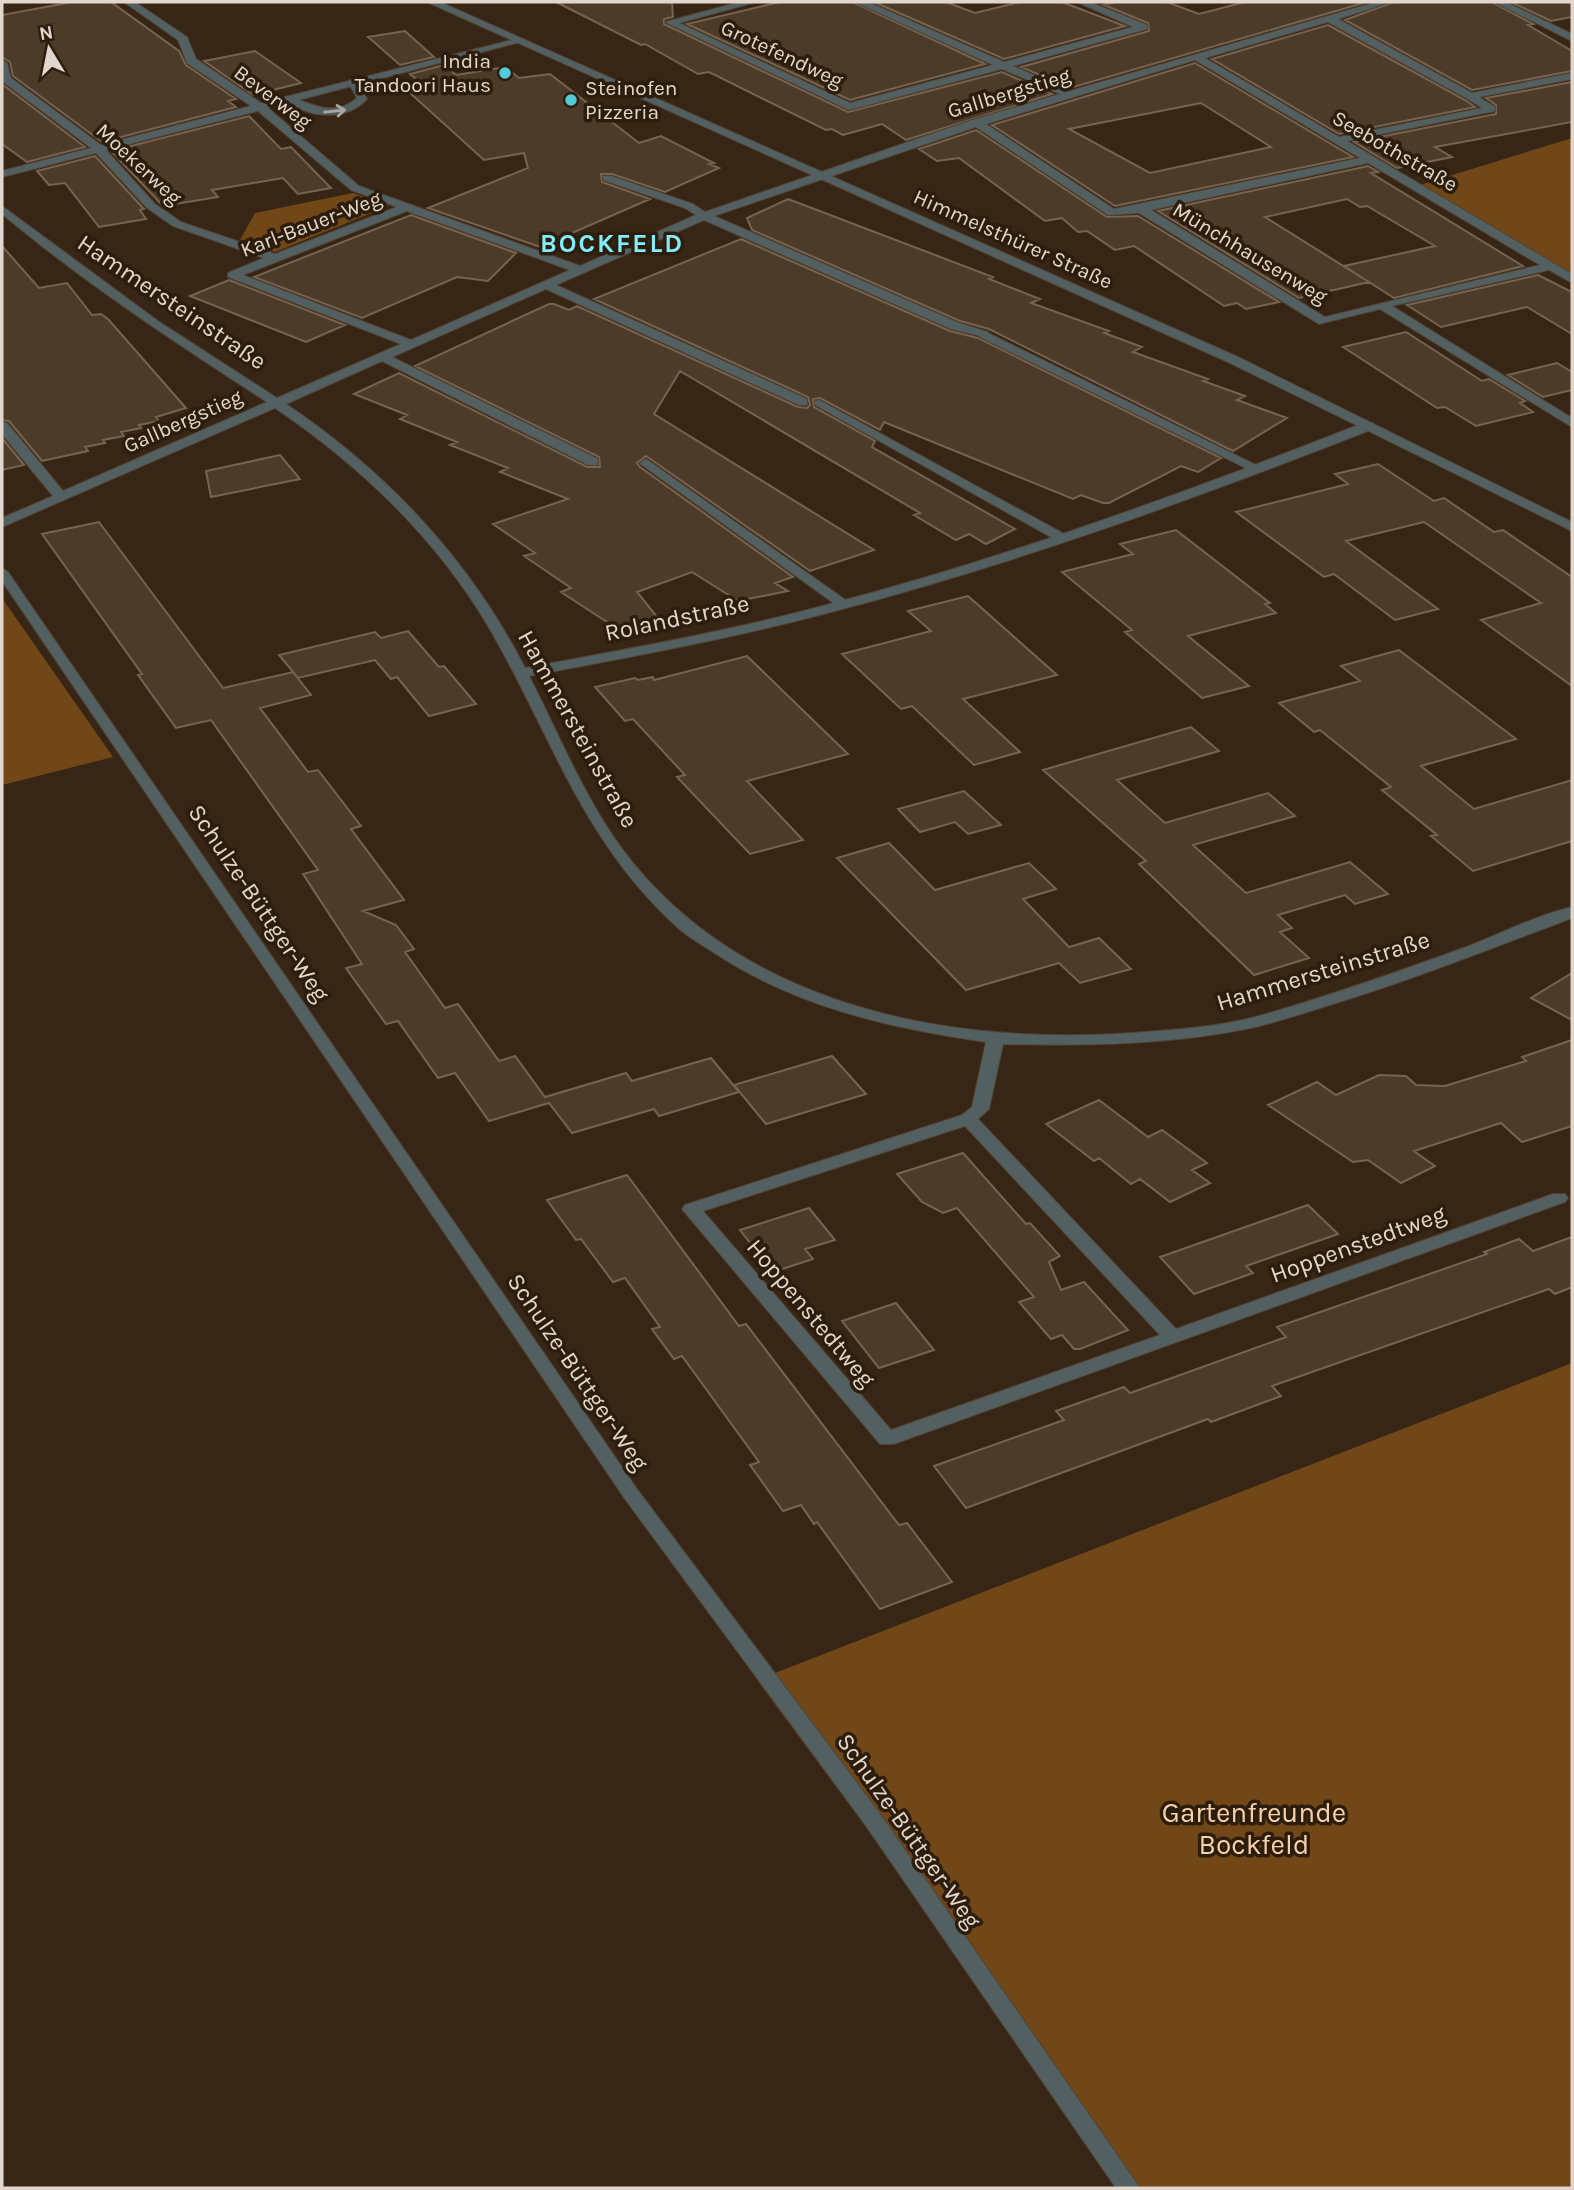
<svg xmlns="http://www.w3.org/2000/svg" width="1574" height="2190" font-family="Karla,sans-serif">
<rect width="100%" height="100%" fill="#372615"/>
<path fill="#724718" d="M1572 138V274L1420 185Z
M353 193 389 206 275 252 240 240 255 213Z
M2 598 113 757 2 785Z
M1572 1363V2188H1116L866 1827 757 1680Z"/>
<path fill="#4d3b29" stroke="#776350" stroke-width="2" fill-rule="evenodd" d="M72 2H111L179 51 186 65 236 99 228 101 236 107 102 142 13 76 10 62 2 57V15Z
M556 2H672L673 17 664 19V24L848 112 1002 72 1052 94 906 140 882 124 843 135 832 129 826 130 709 72 698 74 645 44 641 45Z
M780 2H853L985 64 850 100 687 24Z
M874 2H946L975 13 1020 2H1062L1125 26 1004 59Z
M1115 2H1167L1199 14 1245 2H1367L1070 88 1021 67 1149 31 1148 23 1104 5Z
M1394 2H1492L1533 24 1528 25 1572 51V71L1472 90 1345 20Z
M1511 2H1572V17L1551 21Z
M1328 25 1465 100 1475 107 1339 134 1212 59Z
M405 31 434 57 400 65 368 37Z
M255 51 301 83 253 95 204 61Z
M1195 63 1353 157 1115 206 992 125ZM1201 103 1271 147 1150 173 1069 129Z
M444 65 456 75 505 67 519 78 550 74 639 143 661 136 714 163 709 164 719 168 665 192 612 174H601L602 182 650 199 540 247 428 208 528 168 524 153 484 160 410 93 425 91 418 85 422 84 410 74Z
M1572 82V122L1435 147 1452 157 1397 168 1354 142 1496 114V105L1486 98Z
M2 84 85 147 27 162 2 144Z
M249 116 281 149 291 147 331 188 298 194 283 178 212 190 218 197 163 206 111 151Z
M976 130 1107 217 1138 216 1279 302 1246 309 1237 303 1224 306 1134 246 1115 250 1087 231 1078 232 1062 218 1045 221 959 158 937 161 919 149Z
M95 156 144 209 140 210 146 219 99 227 65 183 49 185 37 171Z
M1368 166 1378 172 1371 173 1523 266 1394 298 1344 266 1435 246 1367 206 1360 207 1347 199 1265 217 1369 282 1299 298 1158 211Z
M788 199 993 277 989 279 1040 299 1031 303 1109 331 1104 333 1142 347 1133 352 1208 379 1203 381 1245 396 1237 400 1287 418 1233 451 989 329 960 321 752 230 747 218Z
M411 215 516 253 488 281 457 277 362 318 254 277Z
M741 239 950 331 978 338 1221 458 1198 472 1181 466 1109 503H1103L1081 495 1073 499 884 422 880 430 820 398 813 399 814 407 875 441 872 447 1015 529 986 544 969 534 956 540 914 515 920 513 680 371 654 414 874 550 810 571 646 456 637 463 640 467 793 577 775 583 788 591 738 601 692 572 637 592 658 618 613 626 561 592 571 588 524 556 535 553 493 524 568 499 500 472 508 468 450 445 457 442 400 419 407 415 354 394 399 373 587 467H600L599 457 415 366 549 304H554L569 310 577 306 798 407 807 408 810 405 808 397 594 299Z
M2 246 39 288 67 283 92 315 101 314 108 319 186 408 156 417 159 421 139 425 141 428 121 432 124 436 103 440 105 443 85 447 88 451 42 461 9 421 2 420Z
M1538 275 1572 292V334L1527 307 1441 327 1407 305Z
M229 280 345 325 306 342 190 296Z
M1406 332 1482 381 1489 379 1525 401 1520 403 1533 412 1476 426 1445 407 1437 408 1343 347Z
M1557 363 1572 372V390L1543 397 1508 375Z
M2 438 24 465 2 470Z
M280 455 300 479 211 497 206 471Z
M1378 464 1434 501 1444 498 1494 532 1503 530 1572 577V686L1481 620 1541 603 1424 522 1346 541 1438 609 1395 620 1334 574 1324 577 1236 512 1348 484 1335 474Z
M99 522 223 688 293 672 311 695 260 708 308 772 318 770 361 826 351 829 404 900 363 911 396 925 414 949 405 952 445 1008 458 1004 499 1061 515 1056 545 1097 626 1073 632 1081 711 1058 739 1092 659 1116 654 1109 572 1133 549 1103 489 1121 455 1073 438 1078 398 1021 386 1024 346 968 362 964 303 874 318 870 211 720 176 728 138 675 142 674 42 534Z
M1176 530 1270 603 1265 604 1276 613 1188 636 1249 686 1202 698 1125 632 1132 630 1062 572 1133 554 1120 544Z
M968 596 1057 675 963 699 1020 752 974 765 912 706 901 709 842 654 931 631 908 611Z
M408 631 439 667 444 666 476 704 429 716 397 677 391 679 375 660 298 678 279 655 375 632 381 638Z
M1399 650 1516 739 1421 766 1474 809 1572 780V841L1473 871 1431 836 1437 835 1382 790 1391 787 1320 730 1314 732 1279 703 1360 681 1341 666Z
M747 656 848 754 747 781 803 840 750 854 677 777 685 775 633 719 625 721 595 687 635 678 638 680 653 677 654 680Z
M1191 727 1219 751 1117 780 1165 823 1268 793 1295 816 1193 845 1246 893 1350 862 1388 894 1355 904 1345 895 1278 915 1292 928 1280 932 1309 958 1254 975 1139 864 1146 861 1043 770Z
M964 791 1001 825 968 834 955 822 920 832 898 809Z
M889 843 935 890 1029 863 1056 889 1023 899 1069 947 1099 938 1131 969 1080 983 1059 963 966 990 837 858Z
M1572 973V1020L1531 998Z
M1572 1040V1126L1522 1142 1501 1123 1414 1151 1435 1166 1401 1183 1368 1160 1353 1162 1268 1105 1317 1082 1336 1095 1379 1075 1406 1076 1416 1085 1445 1086 1526 1061 1522 1057Z
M832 1056 866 1094 766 1124 734 1085Z
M1099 1100 1148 1137 1162 1130 1207 1163 1192 1170 1210 1183 1170 1202 1140 1179 1131 1184 1099 1158 1094 1161 1046 1124Z
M963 1153 1026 1224 1030 1223 1060 1256 1049 1262 1061 1290 1084 1282 1128 1330 1080 1349H1074L1062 1335 1051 1339 1019 1302 1034 1297 957 1208 943 1213 922 1202 897 1174Z
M627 1175 739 1326 746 1324 899 1525 907 1523 952 1582 880 1609 817 1522 814 1524 801 1505 783 1511 750 1465 759 1462 682 1356 674 1359 652 1329 660 1327 625 1278 613 1282 581 1239 576 1240 547 1200Z
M1308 1205 1338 1234 1246 1266 1253 1273 1194 1294 1160 1257Z
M809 1208 835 1240 805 1249 813 1259 773 1272 740 1230Z
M1572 1237V1287L1555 1294 1549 1289 1272 1386 1281 1396 1211 1422 1208 1419 966 1508 934 1466 1064 1420 1056 1411 1124 1387 1130 1393 1286 1337 1277 1327 1487 1254 1484 1252 1519 1239 1533 1251Z
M896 1303 934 1350 879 1368 842 1321Z"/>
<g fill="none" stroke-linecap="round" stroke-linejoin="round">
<g stroke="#534232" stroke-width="2">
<path id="service" d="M350 80H356L367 99C346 122 306 118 283 99L288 96C312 104 334 118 357 98L348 82Z
M980 333H988L1264 469 1262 472H1254L980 337Z
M819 400 1066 535 1068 538 1066 541H1058L815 405V401Z
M646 459 847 601V607H839L642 465 640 463Z
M2 568 8 572 637 1489 878 1811 1140 2188H1116L864 1823 625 1499 2 581Z"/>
</g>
<g stroke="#534232" stroke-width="2">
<path id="minor" d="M124 2H135L187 37 196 59 261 103 520 38V42L268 108 359 186 580 266 696 215 685 208 603 180V176H611L693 204 705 212 972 120 1060 94 1002 69 849 110 665 22 740 2H756L679 23 850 103 993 65 855 2H868L1004 62 1133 27 1077 2H1090L1147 25V29L1013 66 1070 91 1376 2H1391L1338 19 1472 93 1572 73V79L1479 97 1495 107V111L1347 141 1572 274V283L1549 270 1392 306 1572 418V427L1380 309 1319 324 1139 213 1108 215 976 127 714 216 959 323 988 332V338L951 329 704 220 556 285 807 399V405H799L546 289 392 357 598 459V465H588L382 361 286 404C386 471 470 560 525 668 626 649 727 632 826 605 1009 557 1188 492 1363 423H1373V429C1197 498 1018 563 835 611 734 638 631 657 529 676 561 738 588 808 633 863 753 1009 953 1045 1131 1033 1173 1030 1218 1027 1259 1016 1330 996 1400 971 1469 946 1502 933 1537 915 1572 907V918C1493 948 1414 979 1333 1004 1306 1012 1279 1022 1251 1028 1169 1045 1086 1046 1003 1044L989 1109 978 1119 1176 1329 1553 1194H1565L1568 1198 1565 1202 894 1444H880L682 1209 685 1205 962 1115 972 1107 986 1042C889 1028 796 1007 713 952 701 944 688 937 678 928 580 839 552 735 488 626 436 538 359 465 275 408L2 527V518L53 496 2 434V422L7 423 63 491 267 402C176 343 86 284 2 214V206L158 321 277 398 401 344 228 277V273L264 258 173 226 147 208 96 153 2 177V171L91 148 2 81V60L7 63 11 78 101 145 251 106 187 63 178 40ZM1328 22 1466 98 1482 108 1339 137 1205 58ZM1195 60 1360 158 1114 209 986 124ZM258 111 351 190 397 207 275 254 181 222 155 204 106 150ZM1368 163 1540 265 1325 317 1151 210ZM407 211 570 270 411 340 243 275ZM965 1126 1160 1335 891 1430 703 1211Z
M1494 2H1506L1572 34V41Z"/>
</g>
<g stroke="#534232" stroke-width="2">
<path id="tertiary" d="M427 2H440L1238 357 1572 522V531L1230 363Z"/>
</g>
<use href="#service" fill="#526062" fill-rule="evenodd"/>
<use href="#minor" fill="#526062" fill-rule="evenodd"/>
<use href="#tertiary" fill="#526062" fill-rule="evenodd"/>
</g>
<defs><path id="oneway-shaft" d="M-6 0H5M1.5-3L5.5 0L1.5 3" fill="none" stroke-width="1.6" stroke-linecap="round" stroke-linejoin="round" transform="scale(1.75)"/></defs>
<use stroke="#a9a7a2" href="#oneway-shaft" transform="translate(335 111) rotate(-6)"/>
<g fill="#53cbdb" stroke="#2d1d0c" stroke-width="2.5">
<circle cx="505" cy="73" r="7"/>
<circle cx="571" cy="100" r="7"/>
</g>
<g text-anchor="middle" stroke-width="7" stroke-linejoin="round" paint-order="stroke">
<g font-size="21" fill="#e3d7cd" stroke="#2d1d0c">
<text transform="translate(782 54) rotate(25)" y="7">Grotefendweg</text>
<text transform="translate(1009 93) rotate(-17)" y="7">Gallbergstieg</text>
<text transform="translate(273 97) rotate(37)" y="7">Beverweg</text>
<text transform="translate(1395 151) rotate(30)" y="7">Seebothstraße</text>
<text transform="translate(139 164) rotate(43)" y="7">Moekerweg</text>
<text transform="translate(311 224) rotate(-21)" y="7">Karl-Bauer-Weg</text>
<text transform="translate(1013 239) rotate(24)" y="7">Himmelsthürer Straße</text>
<text transform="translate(1250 253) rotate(31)" y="7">Münchhausenweg</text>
<text transform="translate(183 421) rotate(-24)" y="7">Gallbergstieg</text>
</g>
<g font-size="21" fill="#e3d7cd" stroke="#2d1d0c" text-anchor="end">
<text x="491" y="68">India<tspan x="491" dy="24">Tandoori Haus</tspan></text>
<text x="585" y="95" text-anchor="start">Steinofen<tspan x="585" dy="24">Pizzeria</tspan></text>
</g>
<g font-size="24" fill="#e3d7cd" stroke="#2d1d0c">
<text transform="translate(172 302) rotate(34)" y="8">Hammersteinstraße</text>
<text transform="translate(677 618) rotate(-12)" y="8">Rolandstraße</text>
<text transform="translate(578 729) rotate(61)" y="8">Hammersteinstraße</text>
<text transform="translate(259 903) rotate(56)" y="8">Schulze-Büttger-Weg</text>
<text transform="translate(1323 971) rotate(-17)" y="8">Hammersteinstraße</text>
<text transform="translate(1358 1244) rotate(-20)" y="8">Hoppenstedtweg</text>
<text transform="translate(811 1313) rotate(50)" y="8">Hoppenstedtweg</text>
<text transform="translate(578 1372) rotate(56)" y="8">Schulze-Büttger-Weg</text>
<text transform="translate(909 1831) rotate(55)" y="8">Schulze-Büttger-Weg</text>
</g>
<g font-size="26" font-weight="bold" letter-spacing="2" fill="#83ecfb" stroke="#2d1d0c">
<text x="612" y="252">BOCKFELD</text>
</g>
<g font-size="28" fill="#f6d1ae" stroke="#2d1d0c">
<text x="1254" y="1822">Gartenfreunde<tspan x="1254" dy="32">Bockfeld</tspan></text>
</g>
</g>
<rect width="1574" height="2190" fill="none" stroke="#e3d7cd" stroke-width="7"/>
<g transform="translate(49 49) rotate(350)" stroke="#2d1d0c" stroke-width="5" paint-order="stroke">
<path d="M0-5L12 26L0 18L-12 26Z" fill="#e3d7cd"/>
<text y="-10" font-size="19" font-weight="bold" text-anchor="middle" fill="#e3d7cd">N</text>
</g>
</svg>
